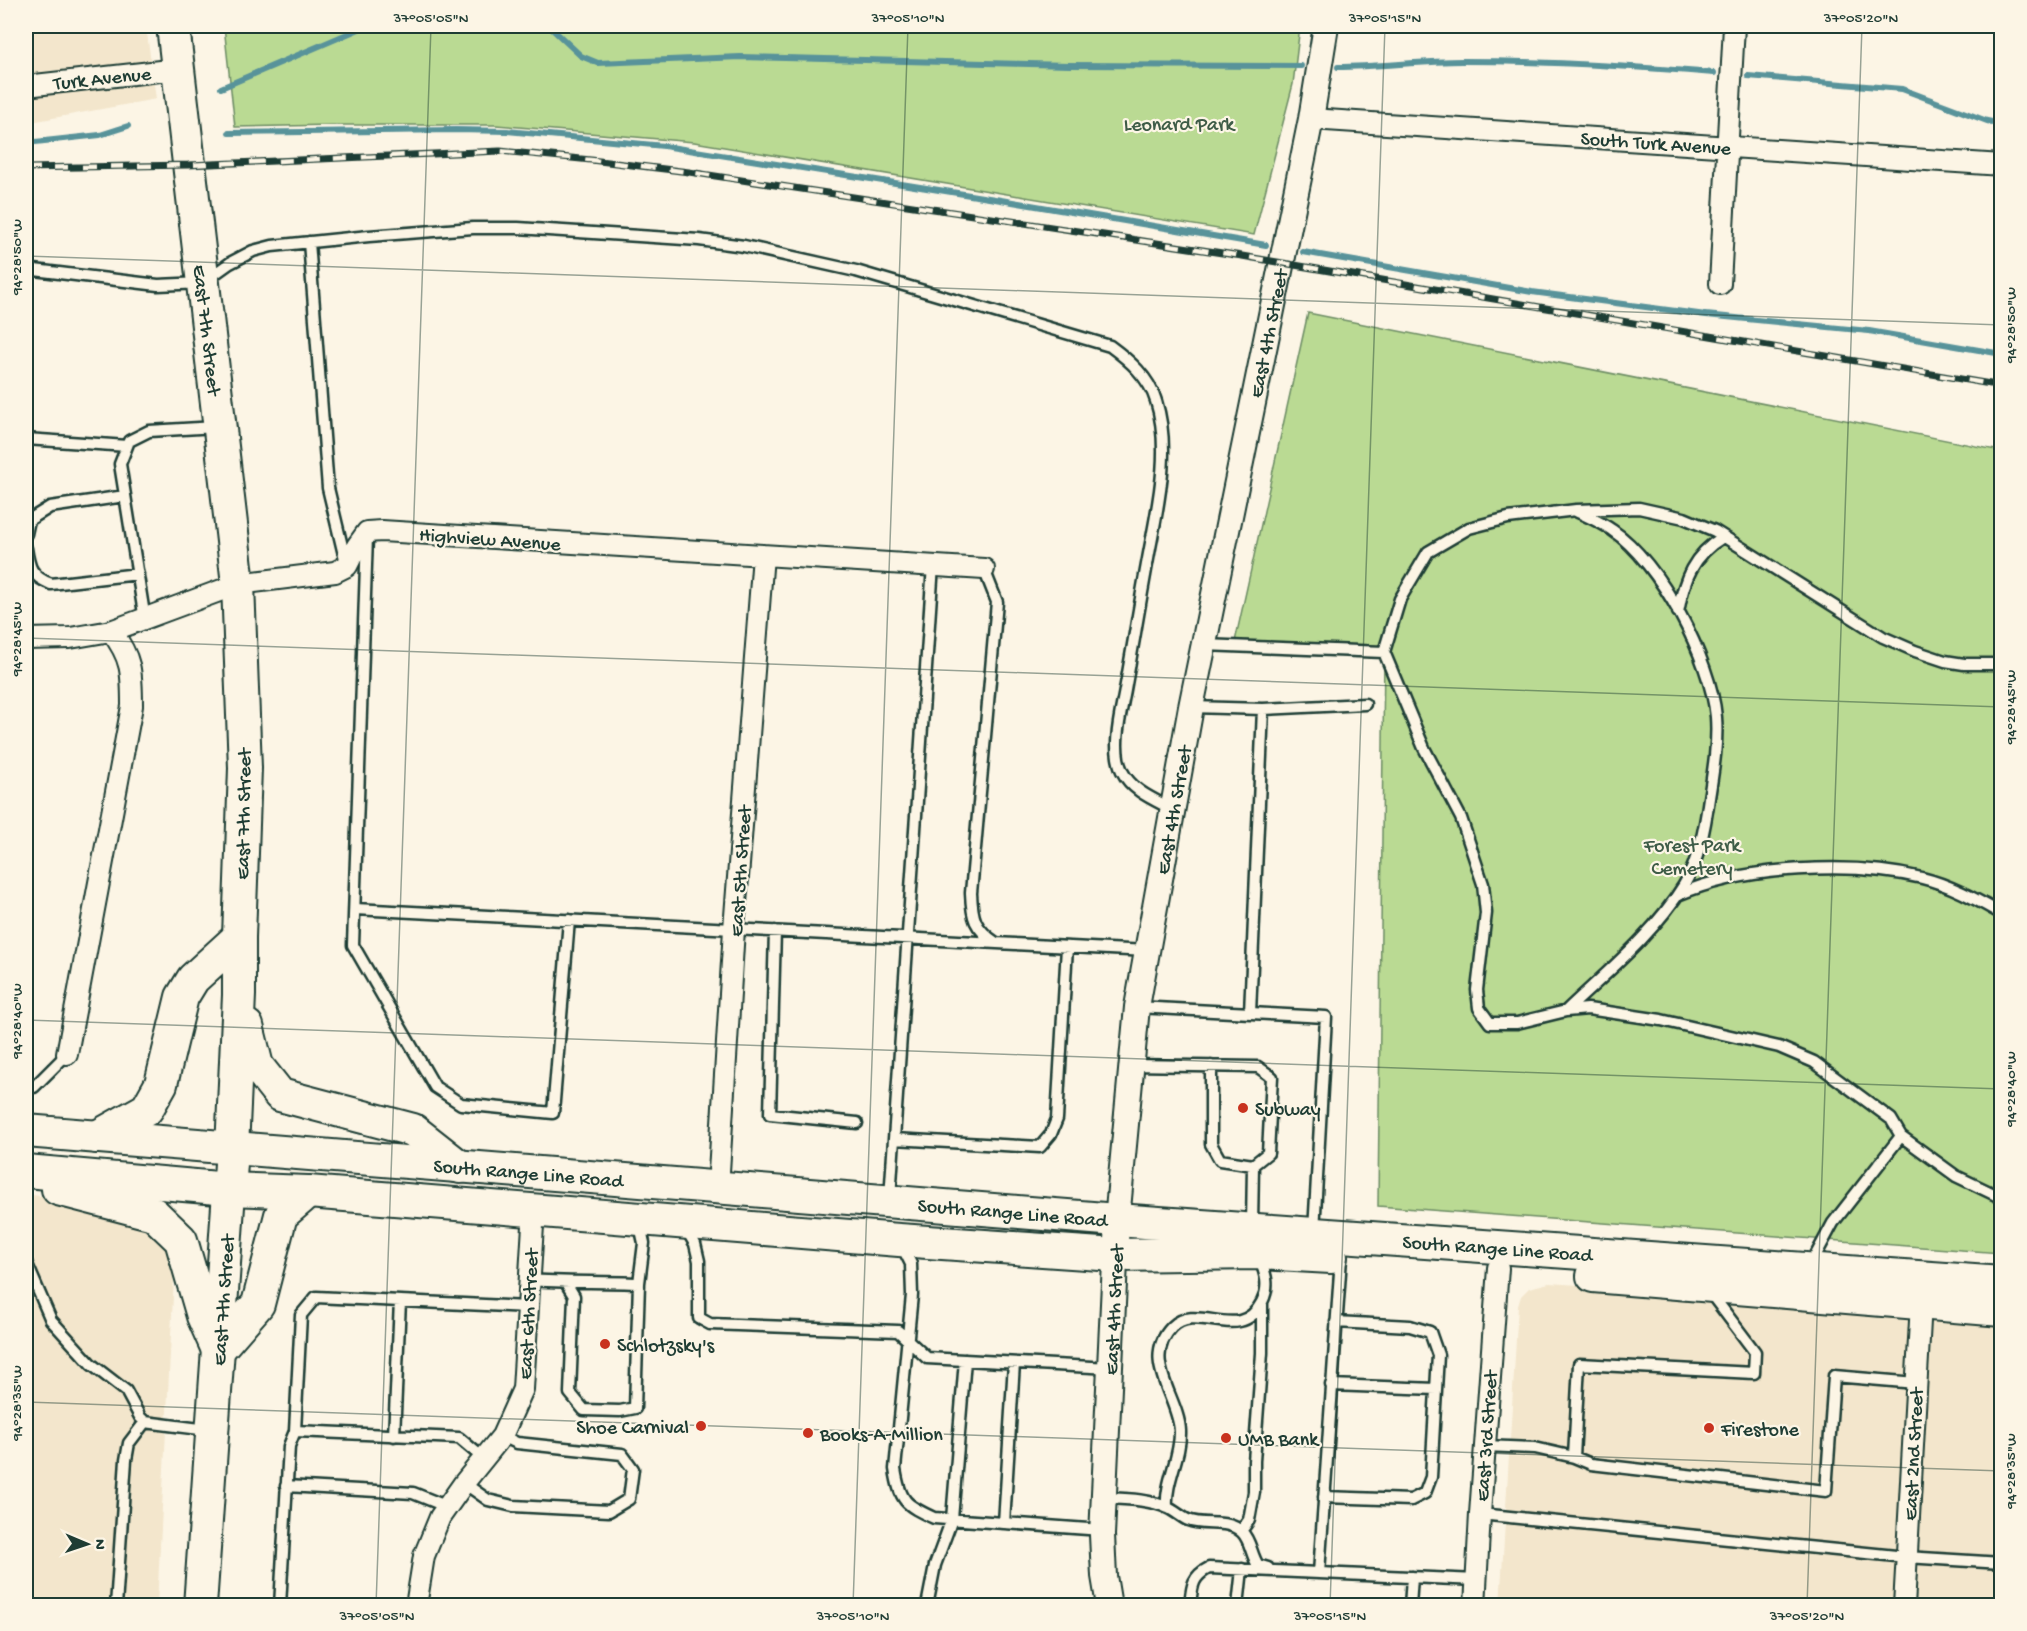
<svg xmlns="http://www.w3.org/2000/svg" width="2027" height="1631" font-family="'Gochi Hand',sans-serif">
<rect width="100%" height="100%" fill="#fcf5e5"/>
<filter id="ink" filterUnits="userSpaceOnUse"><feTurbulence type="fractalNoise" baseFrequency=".0167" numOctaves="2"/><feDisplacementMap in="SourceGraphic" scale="12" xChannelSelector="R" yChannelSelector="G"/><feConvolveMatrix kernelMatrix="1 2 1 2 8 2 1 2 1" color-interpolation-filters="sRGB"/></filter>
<g filter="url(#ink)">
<path fill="#f3e6cc" d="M26 26H146L156 99 26 123Z
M26 1194 46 1197 142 1221 161 1233 173 1259 174 1277 157 1605 26 1606Z
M1549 1283 2001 1314V1605L1500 1606 1518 1306 1521 1296 1529 1288Z"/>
<path fill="#bada93" stroke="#6c8c64" stroke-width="1.5" d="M224 26H1300L1293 84 1254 235 694 142 496 125H331L235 127Z
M1308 313 2001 451V1253L1378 1206 1384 653 1234 646Z"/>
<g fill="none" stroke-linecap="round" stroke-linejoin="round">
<path stroke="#59939a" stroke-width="6" d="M549 26 581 56 598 63 740 57 1069 65 1301 66
M1338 67C1380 67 1420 61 1462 61 1546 61 1630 66 1714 73
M1748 76 1902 89 1987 121 2002 124
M221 88 366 26
M229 133 456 130 507 131 664 146 995 199 1266 245
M26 143 100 135 128 126
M1303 252 1532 292 1706 315 1869 331 2002 354"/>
<g stroke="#1f3d34" stroke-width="15">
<path id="service" d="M309 242 328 488 346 563
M26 269 158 285 202 283 230 263 253 251 272 246 369 236 473 228H518L699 240 744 246 856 271 1110 346C1129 360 1149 377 1156 401 1172 451 1157 509 1148 559 1140 602 1133 646 1125 690 1121 713 1111 748 1122 771 1132 791 1153 799 1172 809
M26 439 127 446
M26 534 29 520 50 507 125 496
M367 536 353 945 435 1087 461 1104 553 1113 569 920
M26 548C29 568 31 576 51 584L138 574
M984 569 997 602 971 893C972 918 974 928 996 943
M1678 612C1684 579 1693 555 1723 537
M145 620 120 464 129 441 149 431 216 427
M1204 645 1384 652
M2002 664H1964L1945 661 1915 651 1883 637 1715 531 1684 518 1639 508 1576 510 1508 518 1469 528 1428 552 1400 599 1384 652 1424 748 1461 818 1483 884 1486 913 1477 990 1479 1008 1490 1023H1517L1566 1011 1588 1009 1661 1020 1779 1047 1814 1062 1891 1119 1901 1136 1956 1176 2002 1198
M1191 707 1263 709 1250 1013
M1263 709 1365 704
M1678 895C1743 866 1854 861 1922 878 1951 885 1977 900 2002 914
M355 909 1147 951
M775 931 770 1114 857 1123
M1137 1007 1326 1017 1314 1231
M1566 1011C1607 972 1654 934 1684 885 1699 860 1705 827 1709 798 1713 772 1718 744 1716 717 1711 660 1660 562 1612 530 1601 522 1588 517 1576 511
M1130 1065 1258 1067 1272 1077 1268 1153 1253 1165 1252 1226
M1211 1066V1144L1220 1160 1253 1165
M26 1085 34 1087 67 1054
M894 1139 1040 1147 1051 1134 1057 1119 1067 947
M890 1198 933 565
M639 1221 644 1243 639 1283
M686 1229 695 1244 699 1261V1318L710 1324 898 1331 927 1358 1110 1368
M902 1246 911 1264 912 1295 895 1469C900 1501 905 1505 934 1518L1102 1530
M26 1262 51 1320 91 1364 126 1391 140 1417 145 1422 208 1430
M1810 1266 1833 1223 1901 1136
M529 1280C566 1283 602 1281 639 1283L635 1408 620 1411 584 1410 570 1393 574 1296 566 1283
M1709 1291 1755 1352 1754 1373 1579 1364 1574 1457 1591 1464 1826 1491 1834 1376 1916 1383
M1331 1385 1436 1389
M394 1436 400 1301
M1485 1446 1535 1448 1574 1457
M484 1459 459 1438 295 1431 301 1315 316 1297 528 1307
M464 1483 488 1500 513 1506 609 1511 629 1499 633 1469 622 1454 517 1443 502 1436
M286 1486 413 1493 448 1507
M1324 1497 1411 1500 1425 1493 1431 1477 1438 1355 1430 1332 1410 1326 1336 1322
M1104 1498C1124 1499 1150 1499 1168 1508 1175 1511 1181 1517 1188 1520 1205 1527 1227 1518 1242 1532 1251 1541 1251 1555 1258 1565L1268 1568
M1167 1507C1165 1481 1181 1457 1180 1431 1179 1398 1140 1360 1172 1327 1197 1301 1240 1345 1262 1302 1270 1286 1266 1274 1259 1258
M1480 1514 1906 1557 2002 1563
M1004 1523 1014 1363
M1241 1531 1249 1520 1254 1492V1461L1262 1353V1304
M1319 1573 1341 1258
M116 1606 126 1460 129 1443 145 1422
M280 1606 289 1446 295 1431
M927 1606 935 1565 952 1519 965 1360
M1190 1606C1192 1588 1191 1577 1209 1568L1477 1580
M1238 1606 1242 1569
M1410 1606 1412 1577"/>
</g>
<g stroke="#1f3d34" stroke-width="24">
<path id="minor" d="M26 86 178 69
M1311 119 2002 165
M1720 284 1734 26
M26 639 70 638 111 631 238 584 335 572 347 566 357 546 367 532 382 531 984 569
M67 1054 132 706C132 673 132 658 111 631
M718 1188 734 929 763 555
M416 1606 424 1556 440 1517 464 1483 502 1436 523 1389 534 1209
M1475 1606 1480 1514 1498 1268
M1904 1606 1921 1303"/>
</g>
<g stroke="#1f3d34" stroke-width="28">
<g id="tertiary">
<path id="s1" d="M1109 1606 1104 1576 1102 1535 1117 1220 1137 1007 1191 707 1311 119 1326 26"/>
</g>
</g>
<g stroke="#1f3d34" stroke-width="36">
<g id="primary">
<path id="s2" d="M173 26 238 584 245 768 239 937V995L232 1149 200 1606"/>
<path d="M247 1026 257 1066 280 1095 413 1130 460 1167"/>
<path id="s3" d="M26 1131 1117 1220 2002 1283"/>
<path d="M97 1137 147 1109 161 1084 182 997 193 979 239 937"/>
<path d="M26 1171 229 1189 308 1192 899 1240 1115 1255 1257 1253 1331 1257"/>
<path d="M58 1189 154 1214 181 1240 203 1316 218 1350 258 1304 281 1215 308 1192"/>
<path d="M1593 1276 2002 1310"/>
</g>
</g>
<use href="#service" stroke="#fcf5e5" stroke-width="10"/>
<use href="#minor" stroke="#fcf5e5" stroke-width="20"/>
<use href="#tertiary" stroke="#fcf5e5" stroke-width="24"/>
<use href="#primary" stroke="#fcf5e5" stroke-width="32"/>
<g stroke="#1f3d34" stroke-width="7">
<path id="rail" d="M26 168 188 165 500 151 591 160 689 172 1242 256 2002 386"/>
</g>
<use href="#rail" stroke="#fcf5e5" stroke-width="4.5" stroke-dasharray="14" stroke-linecap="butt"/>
</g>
</g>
<path fill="none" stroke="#1f3d34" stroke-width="1.5" stroke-opacity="0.45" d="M26 256 2002 325M26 638 2002 707M26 1020 2002 1089M26 1402 2002 1471M376 1606 431 26M853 1606 908 26M1330 1606 1385 26M1807 1606 1862 26"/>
<g fill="#c8321e" stroke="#fcf5e5" stroke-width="2">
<circle cx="1243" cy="1108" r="6"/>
<circle cx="605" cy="1344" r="6"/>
<circle cx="701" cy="1426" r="6"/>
<circle cx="1709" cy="1428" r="6"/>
<circle cx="808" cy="1433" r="6"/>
<circle cx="1226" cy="1438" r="6"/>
</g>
<g text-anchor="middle" stroke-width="4.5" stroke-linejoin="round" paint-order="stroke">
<g font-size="20" fill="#1f3d34" stroke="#fcf5e5">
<text transform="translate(102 77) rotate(-6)" y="7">Turk Avenue</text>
<text transform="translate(1656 142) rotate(4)" y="7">South Turk Avenue</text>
<text dy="7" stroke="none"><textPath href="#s2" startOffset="306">East 7th Street</textPath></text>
<text dy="7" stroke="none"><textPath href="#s1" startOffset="1287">East 4th Street</textPath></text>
<text transform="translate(490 538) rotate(4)" y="7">Highview Avenue</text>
<text dy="7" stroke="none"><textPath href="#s1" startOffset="801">East 4th Street</textPath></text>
<text transform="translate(242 814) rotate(-89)" y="7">East 7th Street</text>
<text transform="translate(739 871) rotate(-86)" y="7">East 5th Street</text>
<text dy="7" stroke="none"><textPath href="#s3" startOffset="504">South Range Line Road</textPath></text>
<text dy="7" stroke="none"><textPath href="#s3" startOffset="990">South Range Line Road</textPath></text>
<text dy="7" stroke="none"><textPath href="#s3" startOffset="1476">South Range Line Road</textPath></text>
<text transform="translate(222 1300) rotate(-86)" y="7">East 7th Street</text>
<text dy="7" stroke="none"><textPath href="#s1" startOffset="297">East 4th Street</textPath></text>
<text transform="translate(527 1314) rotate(-87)" y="7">East 6th Street</text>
<text transform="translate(1485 1436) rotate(-86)" y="7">East 3rd Street</text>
<text transform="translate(1912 1454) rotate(-87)" y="7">East 2nd Street</text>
</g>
<g font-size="20" fill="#3e5c47" stroke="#fcf5e5">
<text x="1179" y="130">Leonard Park</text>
<text x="1692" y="851">Forest Park<tspan x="1692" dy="23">Cemetery</tspan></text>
</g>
<g font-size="20" fill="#1f3d34" stroke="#fcf5e5" text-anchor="start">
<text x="1255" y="1115">Subway</text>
<text x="617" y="1351">Schlotzsky's</text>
<text x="689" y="1433" text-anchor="end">Shoe Carnival</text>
<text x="1721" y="1435">Firestone</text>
<text x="820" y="1440">Books-A-Million</text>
<text x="1238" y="1445">UMB Bank</text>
</g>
</g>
<rect width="2027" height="1631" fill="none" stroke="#fcf5e5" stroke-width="66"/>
<g transform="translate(87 1544) rotate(92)" stroke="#fcf5e5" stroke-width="4.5" paint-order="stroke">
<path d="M0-4.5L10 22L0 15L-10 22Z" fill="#1f3d34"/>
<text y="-9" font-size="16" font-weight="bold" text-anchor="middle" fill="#1f3d34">N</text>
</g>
<rect x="33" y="33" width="1961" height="1565" fill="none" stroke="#1f3d34" stroke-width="2"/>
<g font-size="15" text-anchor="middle" fill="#1f3d34">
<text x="431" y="22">37°05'05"N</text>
<text x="908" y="22">37°05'10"N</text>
<text x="1385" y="22">37°05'15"N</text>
<text x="1861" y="22">37°05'20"N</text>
<text transform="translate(16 257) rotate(-90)" y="5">94°28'50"W</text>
<text transform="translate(2010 325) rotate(-90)" y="5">94°28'50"W</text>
<text transform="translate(16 639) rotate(-90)" y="5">94°28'45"W</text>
<text transform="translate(2010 707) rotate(-90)" y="5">94°28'45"W</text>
<text transform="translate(16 1021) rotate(-90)" y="5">94°28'40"W</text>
<text transform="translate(2010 1089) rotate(-90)" y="5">94°28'40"W</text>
<text transform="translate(16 1403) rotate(-90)" y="5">94°28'35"W</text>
<text transform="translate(2010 1471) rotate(-90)" y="5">94°28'35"W</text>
<text x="377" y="1620">37°05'05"N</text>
<text x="853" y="1620">37°05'10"N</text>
<text x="1330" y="1620">37°05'15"N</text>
<text x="1807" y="1620">37°05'20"N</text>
</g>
</svg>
